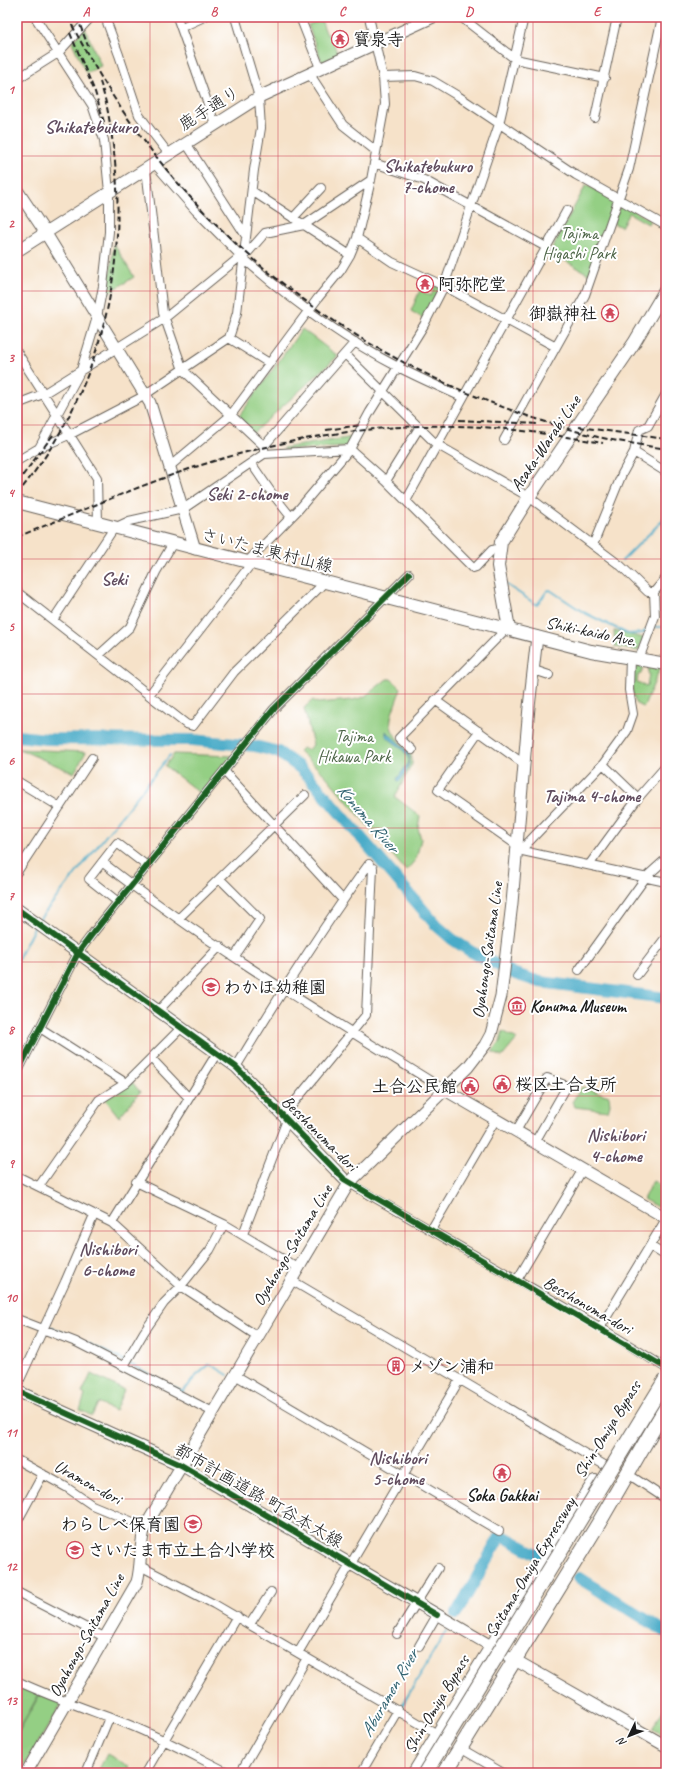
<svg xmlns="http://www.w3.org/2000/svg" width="683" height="1790" font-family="Caveat,'Klee One',sans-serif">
<rect width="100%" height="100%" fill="#fff"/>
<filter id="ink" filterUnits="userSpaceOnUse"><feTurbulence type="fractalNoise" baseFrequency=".025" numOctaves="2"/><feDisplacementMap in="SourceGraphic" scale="8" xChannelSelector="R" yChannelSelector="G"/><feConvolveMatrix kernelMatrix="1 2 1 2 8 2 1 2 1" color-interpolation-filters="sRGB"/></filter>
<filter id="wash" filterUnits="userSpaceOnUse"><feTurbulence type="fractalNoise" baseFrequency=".012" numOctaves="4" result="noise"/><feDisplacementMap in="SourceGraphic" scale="16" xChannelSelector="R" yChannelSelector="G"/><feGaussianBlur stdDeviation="0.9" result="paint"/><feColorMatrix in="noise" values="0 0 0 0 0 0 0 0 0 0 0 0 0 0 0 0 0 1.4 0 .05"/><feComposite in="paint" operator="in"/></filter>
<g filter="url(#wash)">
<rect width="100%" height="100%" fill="#f6e2c9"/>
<path fill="#94cf84" stroke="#587650" d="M321 20 327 35 330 34 338 55 322 62 308 25Z
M85 28 101 66 86 73 72 42Z
M586 185 618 200 590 275 550 252Z
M621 203 650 220 648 224 629 213 621 227 613 223Z
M114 244 134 277 107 294Z
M436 285 440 288 424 319 411 311 420 290 431 296Z
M302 329 338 356 253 433 237 419Z
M354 437 349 447 284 450 283 448Z
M614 631 644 638 638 651 615 647Z
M633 663 644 665 641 674 638 675 637 683 647 686 649 674 648 673 649 666 660 668 644 707 636 704 632 691Z
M387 679H391L401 688C389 724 382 724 411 754L412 764 395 797 420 816 418 828 421 839 416 859 406 871 325 775 299 751 302 748 307 750 313 745 304 708 313 700 318 703 353 700 364 697Z
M19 749 86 752 74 773Z
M174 754 233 756 202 795 165 766Z
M503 1031 517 1039 502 1057 492 1052 500 1042Z
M132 1082 140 1092 119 1117 105 1099Z
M582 1087 609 1096 610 1104 608 1111 575 1107 572 1102Z
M653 1181 666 1188V1195L659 1208 643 1199Z
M91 1374 124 1390 115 1411 98 1403 92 1416 80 1410 85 1395 82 1393Z
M17 1682 39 1694 17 1733Z
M40 1694 62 1703 20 1773H17V1735Z
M666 1705V1736L652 1729Z
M107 1754 130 1767 127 1773H97Z"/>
<path fill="#48abc8" stroke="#326472" d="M386 731 408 752C412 762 406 773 400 781H398L397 779 409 762C409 751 393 743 386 736Z"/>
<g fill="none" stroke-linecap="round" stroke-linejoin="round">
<path stroke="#48abc8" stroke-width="2" d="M666 479 660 491 666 500
M661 522 666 525
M622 561 661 522 666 514
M507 585 537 605 547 591 550 590 583 612 628 634 643 633 646 630
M653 627H666
M171 745 175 740
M38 921 170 755
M17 961 35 926
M46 1326 72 1336
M85 1342 125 1361
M128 1363 183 1392 196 1376 210 1364 228 1375
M498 1536 500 1537
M400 1709 446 1631"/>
<path stroke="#48abc8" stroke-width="12" d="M17 736 47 739 193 740 255 746 278 752 299 767 309 777 436 925 452 939 470 951 515 974 540 982 666 998
M579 1578 666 1632
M456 1614 501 1535 538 1555"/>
</g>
</g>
<g filter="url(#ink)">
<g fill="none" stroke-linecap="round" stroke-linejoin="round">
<g stroke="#686159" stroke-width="10">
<path id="street" d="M105 17 119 55 139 115 168 153
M177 17 215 124
M300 17 320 68
M461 17 515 59 605 78
M182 27 204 17
M309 73 343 125 376 151
M383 77 415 76 433 81 458 96 576 175 666 226
M17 79 58 53 91 17
M595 118 617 17
M186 143 246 236
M154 163 196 211 241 256
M374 163 424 180 546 247
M146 169 163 313 183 370 264 446
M252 191 350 255
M293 218 321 188
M357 238 392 262 444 286 556 347
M243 258C291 300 342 338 398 367 419 378 440 387 462 397
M229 338 269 363
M17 352 97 478 98 523
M345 354 436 444 529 497 621 566 648 592H654
M17 404 43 394 165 318 241 256 243 258 265 233 304 225 371 180
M504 440 585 295 629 169 662 17
M39 448 71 434 140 398 229 338 237 313 254 170 261 128 259 97 235 17
M634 452 666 472
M264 454 350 449 386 481 473 568 476 567 492 550 499 549
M17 461 39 448 81 370 97 317 103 286 109 232V192L104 140 92 105 35 17
M251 463 271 492 291 517
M169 467 231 415 318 298 341 270 350 255 357 238 371 180 385 104 383 77 369 17
M386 481 419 428
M406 501 567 210
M593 545 622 474 634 452 639 430 648 426 666 394
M246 563 299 509 350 449 370 412 424 325 444 286 499 124 524 17
M17 592 186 724 193 726 234 672 325 582
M53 620 114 528 129 521 183 509 264 454V446L355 342
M99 655 130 627 156 572 173 543
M639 659 655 616 654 592 666 578
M534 670 549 675
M149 695 251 564
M435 700 524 764
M479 731 438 790 518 846
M412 750 399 738 507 628
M603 764 638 798
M224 771 343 900
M17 781 60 807
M518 850 666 882
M521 850 603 764 627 731 633 714 629 690 630 658
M102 862C210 947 329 1018 445 1090
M589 865 638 798 666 766
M17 872 92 758
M220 879 260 919 235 956
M118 902 89 879 117 843 147 866
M179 918 305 795
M579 970 646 877 666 859
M637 975 666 937
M158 1011 220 946
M40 1028 126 1083
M151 1058 189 1098
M236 1067C278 998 321 929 369 864
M17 1073 78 953 93 933 274 709 409 574
M283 1116 366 1015 373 868
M516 1131 547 1078 567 1086 535 1142
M17 1176 112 1223 217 1053
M136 1182 224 1224 298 1268
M349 1183 596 1325 666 1368
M39 1186 99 1100 126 1083 181 1028
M112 1223 181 1286 257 1336
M431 1230 496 1119
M243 1234 287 1120
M650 1246 666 1256
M291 1280 606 1466
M517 1280 583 1169
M17 1319 76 1342 213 1412
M600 1328 666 1219
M124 1366 144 1332 164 1303 181 1286 210 1250 224 1224
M235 1375 499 1531
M17 1386 65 1282 94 1215
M17 1460 66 1487 92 1505 145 1527
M634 1478 666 1499
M17 1522 43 1474
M140 1566 214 1604 439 1735
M17 1592 106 1638
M250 1624 271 1592
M397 1634 438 1568
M419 1646 437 1615
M298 1653 460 1379
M17 1681C53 1698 90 1710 127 1724 162 1738 195 1756 229 1773
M460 1748 503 1773
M86 1773 109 1718
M145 1773 237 1616
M240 1773 307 1658
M361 1773 398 1710"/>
</g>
<g stroke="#686159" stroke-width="13">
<path id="secondary" d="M17 190 45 232 150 403 195 549
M17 251 259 97 433 17
M17 909 236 1067 344 1179 349 1183
M445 1090 666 1218
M17 1391 181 1465 515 1660 666 1746
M26 1773 137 1582C142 1564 139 1545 145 1527L349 1183 468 1067 485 1045 491 1034 501 996 512 903 529 707 537 637"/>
</g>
<g stroke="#686159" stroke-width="14">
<path id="primary" d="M17 502 591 651 666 664
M509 629 498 566 501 542 529 497 634 343 666 289"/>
</g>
<g stroke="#686159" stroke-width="16">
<path id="highway" d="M415 1773 484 1660 595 1482
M445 1773 600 1521 666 1407"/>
</g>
<use href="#street" stroke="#fff" stroke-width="8"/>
<use href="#secondary" stroke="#fff" stroke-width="11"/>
<use href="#primary" stroke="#fff" stroke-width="12"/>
<use href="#highway" stroke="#fff" stroke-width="14"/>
<path stroke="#1c1c1c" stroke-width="2" stroke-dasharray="6 3" stroke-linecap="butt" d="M68 17C176 234 364 377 598 437 620 442 643 445 666 449
M77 17 88 46
M70 33 95 92 104 122
M459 420 539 424
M579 427 666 439
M326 430 361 425
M17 483 53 435
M17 494C97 399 129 276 114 153 111 129 108 105 100 82
M17 537C90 508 163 474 239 454 309 435 385 424 458 426 507 427 555 435 603 443"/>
<g stroke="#686159" stroke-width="16" stroke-linecap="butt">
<path id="highway-bridge" d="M425 1773 666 1379"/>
</g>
<use href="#highway-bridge" stroke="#fff" stroke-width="14"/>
<g stroke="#fff" stroke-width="8">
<path id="cycleway" d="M17 909 236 1067 344 1179 666 1368
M17 1073 78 953 93 933 274 709 409 574
M17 1391 181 1465 437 1615"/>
</g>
<use href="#cycleway" stroke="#1b5e20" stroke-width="6"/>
</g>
</g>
<path fill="none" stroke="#d1495b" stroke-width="1" stroke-opacity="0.55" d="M150 17V1773M278 17V1773M405 17V1773M533 17V1773M17 156H666M17 291H666M17 425H666M17 559H666M17 694H666M17 828H666M17 962H666M17 1096H666M17 1231H666M17 1365H666M17 1499H666M17 1634H666"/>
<defs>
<g id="temple-ring" transform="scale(0.9)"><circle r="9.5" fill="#fff" stroke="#d1495b" stroke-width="1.5"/><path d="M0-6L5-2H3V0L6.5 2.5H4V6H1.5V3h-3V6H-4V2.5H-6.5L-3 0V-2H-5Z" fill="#d1495b"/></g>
<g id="school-ring" transform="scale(0.9)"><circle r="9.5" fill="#fff" stroke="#d1495b" stroke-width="1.5"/><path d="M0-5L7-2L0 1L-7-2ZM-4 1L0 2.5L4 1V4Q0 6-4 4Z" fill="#d1495b"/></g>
<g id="museum-ring" transform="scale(0.9)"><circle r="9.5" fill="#fff" stroke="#d1495b" stroke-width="1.5"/><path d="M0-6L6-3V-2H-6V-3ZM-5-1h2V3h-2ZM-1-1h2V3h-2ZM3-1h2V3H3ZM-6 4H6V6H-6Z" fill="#d1495b"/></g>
<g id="civic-ring" transform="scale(0.9)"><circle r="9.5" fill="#fff" stroke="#d1495b" stroke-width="1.5"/><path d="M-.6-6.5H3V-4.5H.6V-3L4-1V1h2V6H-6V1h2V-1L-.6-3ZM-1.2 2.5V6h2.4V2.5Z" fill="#d1495b"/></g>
<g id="building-ring" transform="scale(0.9)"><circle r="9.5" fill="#fff" stroke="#d1495b" stroke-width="1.5"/><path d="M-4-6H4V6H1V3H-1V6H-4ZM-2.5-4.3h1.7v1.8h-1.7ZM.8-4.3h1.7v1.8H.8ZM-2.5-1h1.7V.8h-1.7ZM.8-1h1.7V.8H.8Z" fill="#d1495b"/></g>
</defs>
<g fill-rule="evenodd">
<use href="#temple-ring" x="340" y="39"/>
<use href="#temple-ring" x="425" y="284"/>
<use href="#temple-ring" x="610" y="313"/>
<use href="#school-ring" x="211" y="987"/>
<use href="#museum-ring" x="517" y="1006"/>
<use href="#civic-ring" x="502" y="1084"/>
<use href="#civic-ring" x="470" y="1086"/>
<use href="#building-ring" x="396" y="1366"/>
<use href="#temple-ring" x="502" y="1473"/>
<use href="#school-ring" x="193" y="1524"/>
<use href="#school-ring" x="75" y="1550"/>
</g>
<g text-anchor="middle" stroke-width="4" stroke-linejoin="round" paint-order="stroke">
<g font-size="17" font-weight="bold" fill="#1c1c1c" stroke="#fff" text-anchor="start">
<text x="353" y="45">寳泉寺</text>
<text x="438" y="290">阿弥陀堂</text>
<text x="597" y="319" text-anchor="end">御嶽神社</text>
<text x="224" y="993">わかほ幼稚園</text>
<text x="530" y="1012">Konuma Museum</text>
<text x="515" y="1090">桜区土合支所</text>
<text x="457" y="1092" text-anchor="end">土合公民館</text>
<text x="409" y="1372">メゾン浦和</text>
<text x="502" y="1501" text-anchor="middle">Soka Gakkai</text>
<text x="180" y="1530" text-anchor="end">わらしべ保育園</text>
<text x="88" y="1556">さいたま市立土合小学校</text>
</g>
<g font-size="17" fill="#1c1c1c" stroke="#fff">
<text transform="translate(209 108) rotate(-32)" y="6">鹿手通り</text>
<text transform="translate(545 443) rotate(-56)" y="6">Asaka-Warabi Line</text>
<text transform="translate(267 550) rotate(14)" y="6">さいたま東村山線</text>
<text transform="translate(591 631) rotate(12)" y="6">Shiki-kaido Ave.</text>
<text transform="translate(487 950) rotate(-82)" y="6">Oyahongo-Saitama Line</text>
<text transform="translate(320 1133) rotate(45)" y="6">Besshonuma-dori</text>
<text transform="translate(292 1245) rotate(-59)" y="6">Oyahongo-Saitama Line</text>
<text transform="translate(588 1305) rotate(30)" y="6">Besshonuma-dori</text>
<text transform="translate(607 1429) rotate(-58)" y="6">Shin-Omiya Bypass</text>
<text transform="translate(88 1482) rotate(29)" y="6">Uramon-dori</text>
<text transform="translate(259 1495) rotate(30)" y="6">都市計画道路 町谷本太線</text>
<text transform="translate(530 1567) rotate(-59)" y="6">Saitama-Omiya Expressway</text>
<text transform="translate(86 1635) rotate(-61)" y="6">Oyahongo-Saitama Line</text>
<text transform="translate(436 1704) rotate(-59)" y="6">Shin-Omiya Bypass</text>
</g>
<g font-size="17" fill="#4c6446" stroke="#fff">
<text x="579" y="239">Tajima<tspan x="579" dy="20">Higashi Park</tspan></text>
<text x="354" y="742">Tajima<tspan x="354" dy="20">Hikawa Park</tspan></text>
</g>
<g font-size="18" font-weight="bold" fill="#614d5f" stroke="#fff">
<text x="428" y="172">Shikatebukuro<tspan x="428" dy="21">7-chome</tspan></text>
<text x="247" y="500">Seki 2-chome</text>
<text x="592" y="802">Tajima 4-chome</text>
<text x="616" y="1141">Nishibori<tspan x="616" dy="21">4-chome</tspan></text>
<text x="108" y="1255">Nishibori<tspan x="108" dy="21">6-chome</tspan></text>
<text x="398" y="1464">Nishibori<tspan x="398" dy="21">5-chome</tspan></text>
</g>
<g font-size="18" font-style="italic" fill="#326472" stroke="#fff">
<text transform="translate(368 818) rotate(49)" y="6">Konuma River</text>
<text transform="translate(389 1693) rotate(-60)" y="6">Aburamen River</text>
</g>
<g font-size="19" font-weight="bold" fill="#614d5f" stroke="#fff">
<text x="91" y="133">Shikatebukuro</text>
<text x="114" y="585">Seki</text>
</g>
</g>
<rect width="683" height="1790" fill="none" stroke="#fff" stroke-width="44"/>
<g transform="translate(629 1736) rotate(227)" stroke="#ffffff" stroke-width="3" paint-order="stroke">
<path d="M0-3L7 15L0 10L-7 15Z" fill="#1c1c1c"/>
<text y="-6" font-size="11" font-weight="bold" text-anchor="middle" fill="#1c1c1c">N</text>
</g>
<rect x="22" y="22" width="639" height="1746" fill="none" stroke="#d1495b" stroke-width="1.5"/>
<g font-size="13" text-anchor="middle" font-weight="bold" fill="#d1495b">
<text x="86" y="16">A</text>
<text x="214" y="16">B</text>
<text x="342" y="16">C</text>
<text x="469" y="16">D</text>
<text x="597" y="16">E</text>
<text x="11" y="94">1</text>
<text x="11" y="228">2</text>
<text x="11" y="362">3</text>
<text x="11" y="497">4</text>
<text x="11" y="631">5</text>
<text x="11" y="765">6</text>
<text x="11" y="900">7</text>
<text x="11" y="1034">8</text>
<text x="11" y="1168">9</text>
<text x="11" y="1302">10</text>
<text x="11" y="1437">11</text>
<text x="11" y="1571">12</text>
<text x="11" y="1705">13</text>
</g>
</svg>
